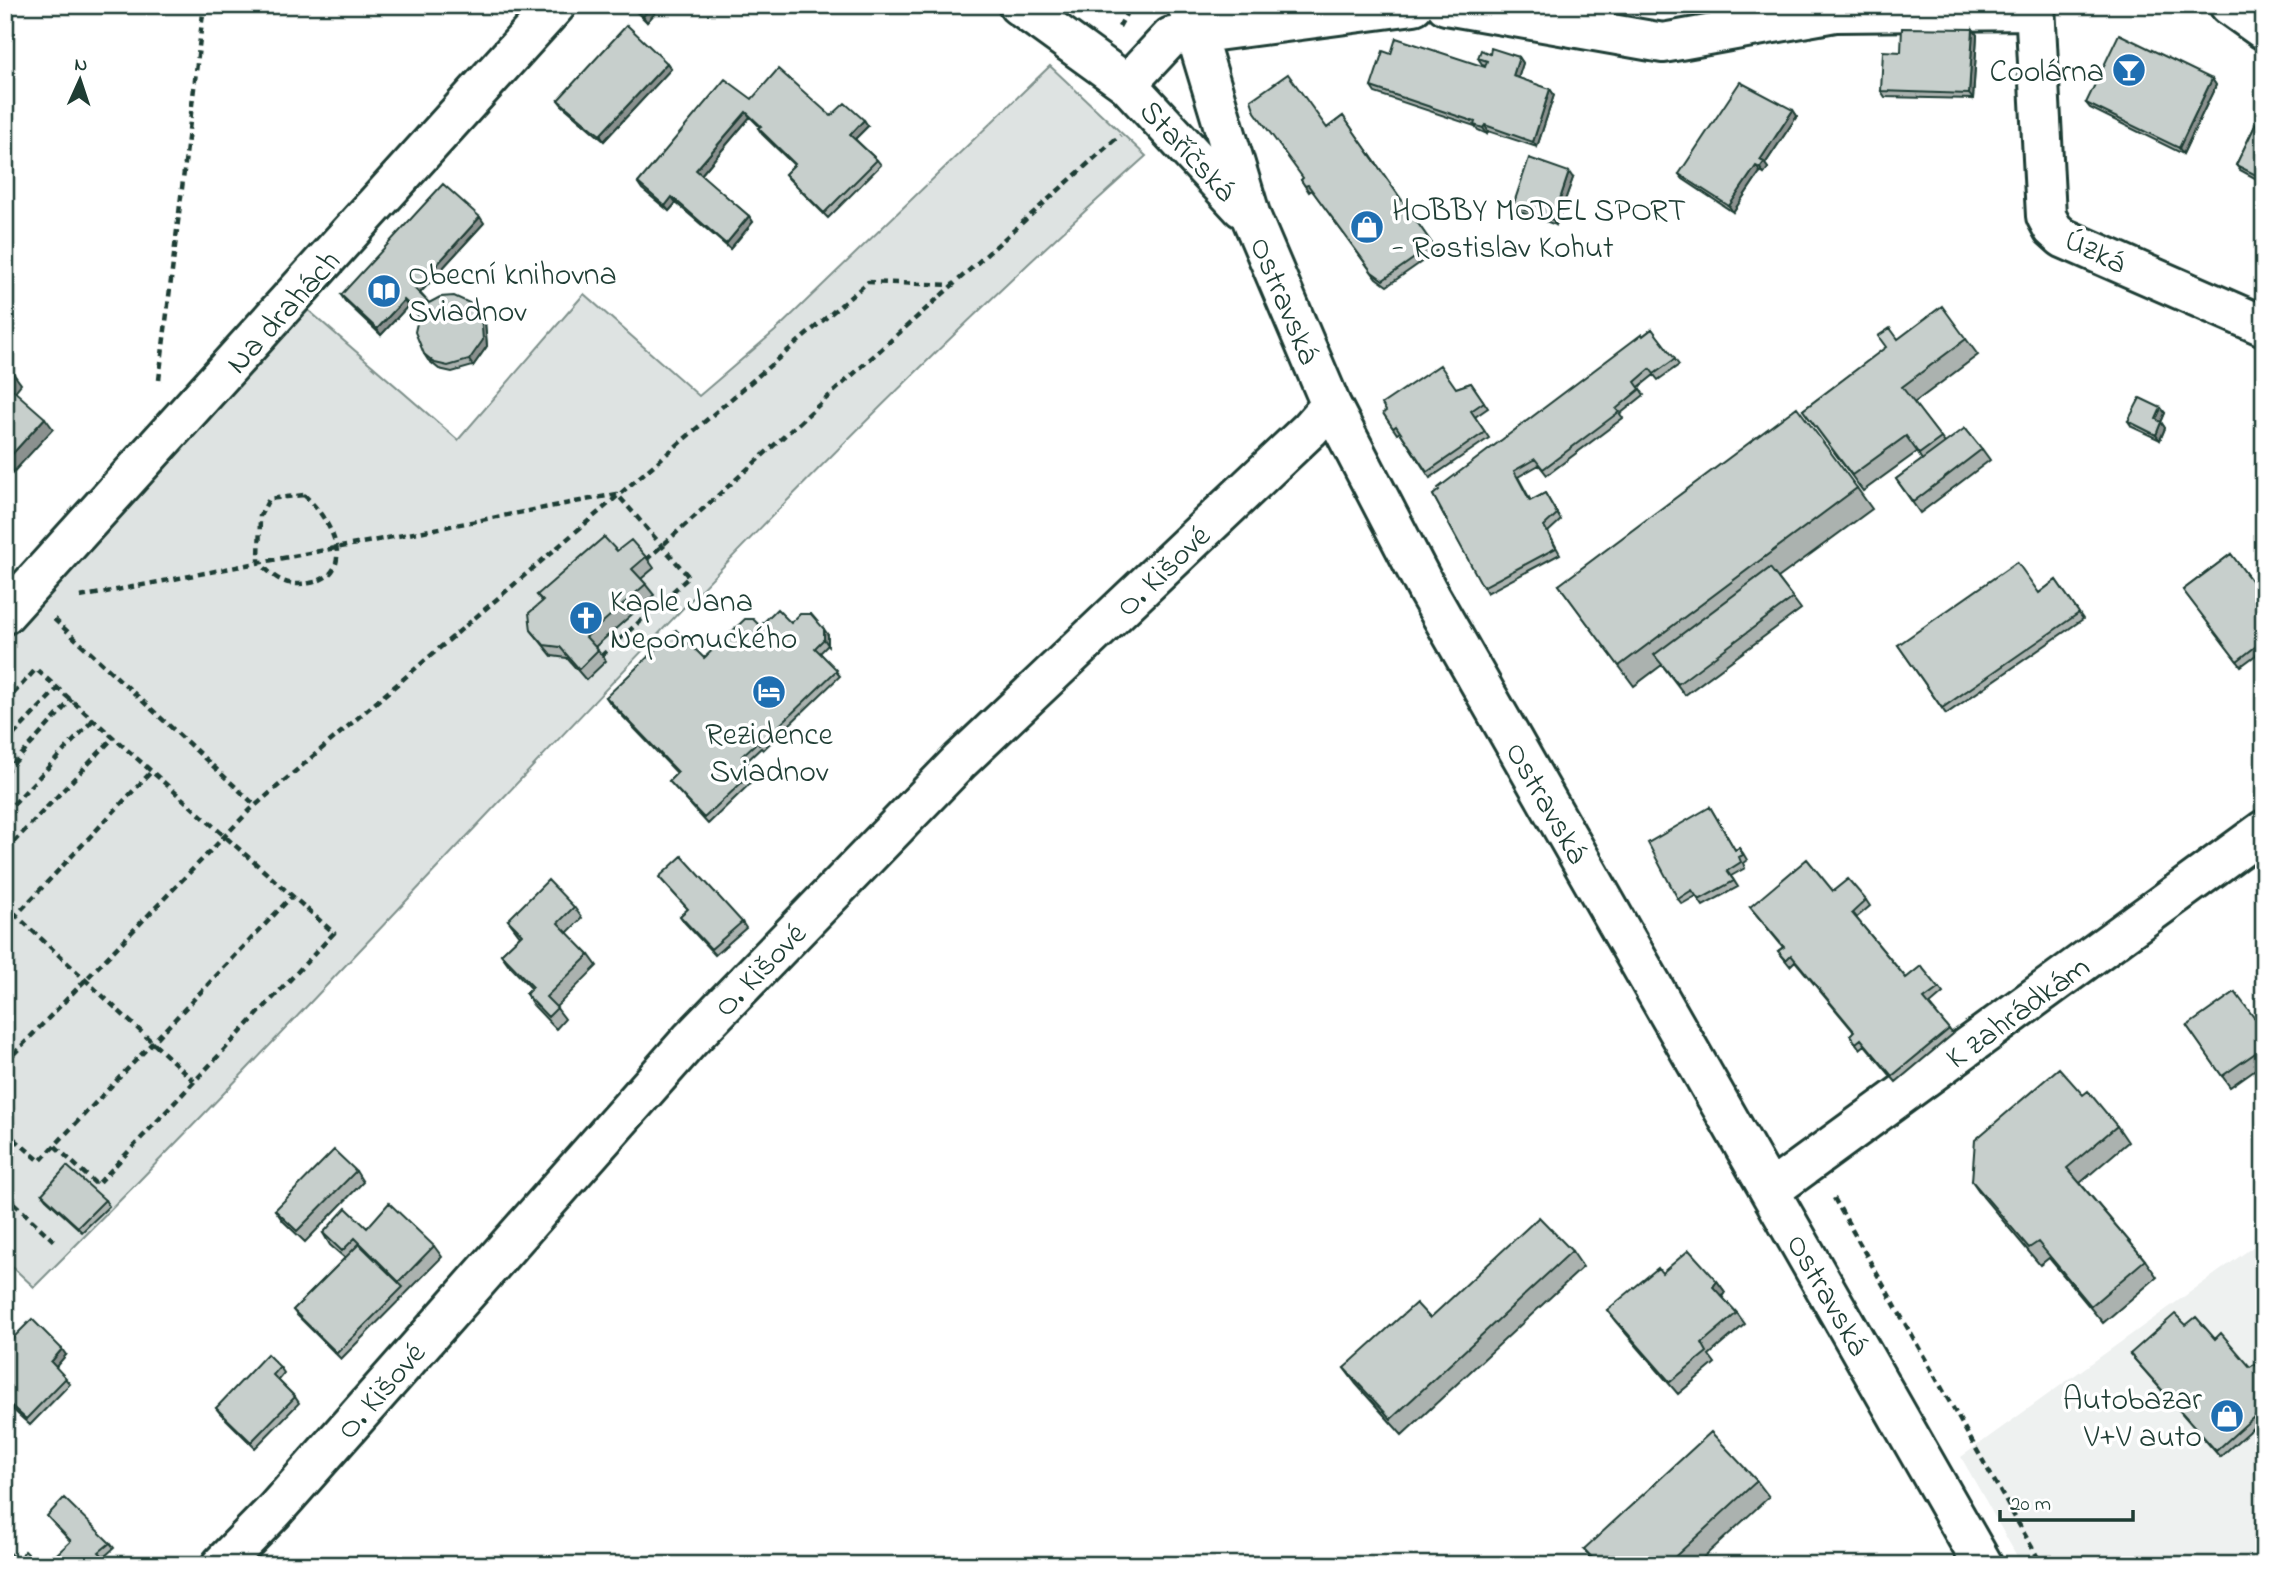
<svg xmlns="http://www.w3.org/2000/svg" width="2269" height="1570" font-family="'Indie Flower',sans-serif">
<rect width="100%" height="100%" fill="#fff"/>
<filter id="ink" filterUnits="userSpaceOnUse"><feTurbulence type="fractalNoise" baseFrequency=".0143" numOctaves="2"/><feDisplacementMap in="SourceGraphic" scale="14" xChannelSelector="R" yChannelSelector="G"/><feConvolveMatrix kernelMatrix="1 2 1 2 8 2 1 2 1" color-interpolation-filters="sRGB"/></filter>
<g filter="url(#ink)">
<path fill="#eef1f0" d="M2264 1239V1565H2022L1961 1457Z"/>
<path fill="#dee3e2" stroke="#7e908b" stroke-width="2" d="M1050 66 1146 156C751 508 409 914 34 1287L5 1260V642L307 309 458 440 584 294 699 396 775 331Z"/>
<g fill="none" stroke-linecap="round" stroke-linejoin="round">
<g stroke="#1f3d34" stroke-width="44">
<path id="minor" d="M1018 5 1127 84 1242 208
M1187 5 1251 217 1331 405 1428 592 1983 1565
M1446 5 1663 43 1835 12 2035 10
M2035 5 2046 216 2053 229 2063 238 2264 326
M2229 5 2264 30
M1127 84 1171 37 1414 5
M5 614 556 5
M1770 1191 2264 830
M221 1565 274 1511 690 1040 960 761 1310 429 1331 405"/>
</g>
<path stroke="#1f3d34" stroke-width="4.5" stroke-dasharray="7 5" stroke-linecap="butt" d="M1119 27 1131 5
M159 380 204 5
M304 495C329 517 361 573 310 583 286 587 275 579 259 562L260 516 269 499Z
M646 560 1120 135
M80 597 617 494 689 577 599 658
M54 619 255 805
M5 703 36 669 334 933 97 1185 55 1146
M5 744 59 687
M5 773 72 699
M5 813 94 719
M5 851 114 737
M5 905 194 1081
M5 927 152 771
M5 1063 250 810 868 282 953 285
M5 1131 40 1161 292 896
M5 1195 55 1242
M1834 1198 2042 1565"/>
<use href="#minor" stroke="#fff" stroke-width="38"/>
</g>
<path fill="#abb2af" stroke="#1f3d34" stroke-width="2" d="M629 5H662L647 22Z
M1973 29 1977 35 1973 99 1885 97 1881 91Z
M1391 54 1485 67 1486 65 1482 64 1478 58 1490 54 1519 57 1523 63 1518 78 1550 89 1554 95 1537 147 1488 131 1487 134 1478 130 1475 126 1375 93 1371 87Z
M667 63 671 69 604 141 562 105 558 100Z
M2212 79 2216 85 2183 154 2090 108 2086 103Z
M752 99 831 116 864 120 868 126 855 139 877 160 881 165 828 218 789 179 785 174 794 165 762 134 758 128 760 127 750 117 701 175 749 216 753 222 730 249 676 203 669 211 642 189 638 183Z
M2264 107V183L2240 170 2236 165Z
M1793 110 1797 116 1765 164 1768 168 1764 174 1760 172 1733 212 1683 179 1679 174Z
M1343 116 1437 251 1387 286 1376 278 1312 190 1309 192 1301 180 1303 178 1327 128Z
M1573 178 1556 225 1517 211 1513 206Z
M484 223 420 293 429 303 485 322 487 346 473 366 452 372 439 369 428 360 424 354 419 316 408 306 381 335 345 301 341 295Z
M1652 329 1679 365 1658 380 1654 375 1639 387 1644 395 1620 414 1623 418 1547 475 1539 465 1518 477 1531 501 1545 493 1561 520 1548 532 1560 554 1487 593 1433 495Z
M1898 339H1966L1978 355 1914 403 1945 443 1982 449 1990 460 1920 513 1896 479 1922 460 1917 452 1863 491 1803 410Z
M1471 383 1488 408 1475 417 1489 438 1430 478 1400 432 1397 434 1383 413Z
M2161 408 2165 413 2161 422 2165 428 2160 440 2132 427 2128 421Z
M1857 488 1872 509 1778 578 1801 609 1685 695 1662 665 1634 686 1559 585Z
M617 551 646 557 654 568 641 579 654 595 595 647 606 661 586 680 567 658 552 656 531 630 542 601 537 595Z
M2231 554 2264 597V604L2261 606 2264 610V649L2241 666 2183 590Z
M2056 580 2083 619 1946 714 1898 645 2039 593Z
M791 623 828 635V645L820 653 840 676 763 750 761 748 747 761 759 775 708 824 669 781 677 773 610 703 606 697 704 658 760 626Z
M1710 807 1735 850 1739 848 1743 853 1747 860 1743 863 1745 868 1731 876 1738 887 1703 906 1696 896 1682 904 1678 899Z
M659 877 742 922 746 928 715 955 684 922 680 916 688 909Z
M1833 891 1866 900 1870 906 1856 918 1906 978 1939 988 1943 993 1929 1005 1953 1034 1896 1082 1865 1045 1860 1049 1850 1035 1854 1032 1795 961 1790 966 1778 951 1783 947 1750 907Z
M574 907 582 918 567 933 589 955 597 966 556 1007 565 1019 556 1029 533 1005 526 994 532 989 509 965 501 954 520 936 508 920Z
M2187 1026 2264 1031V1063L2230 1087Z
M2083 1095 2117 1126 2128 1142 2080 1183 2145 1260 2157 1277 2103 1323 2049 1258 2040 1265 1983 1197 1972 1181Z
M356 1171 363 1182 305 1242 283 1221 275 1210Z
M42 1194 105 1200 109 1206 82 1232 46 1199Z
M367 1228 434 1246 442 1257 341 1359 297 1315 293 1310 345 1258 330 1245 323 1233Z
M1572 1251 1583 1267 1402 1435 1356 1384 1344 1368 1430 1318Z
M1662 1273 1717 1281 1725 1292 1722 1297 1737 1313 1745 1324 1709 1355 1715 1363 1678 1394 1615 1321 1607 1310Z
M2186 1325 2215 1339 2250 1367 2264 1374V1418L2220 1457 2130 1354Z
M5 1346 66 1355 55 1367 70 1384 30 1425 11 1408 5 1414Z
M280 1367 284 1373 278 1380 295 1397 299 1403 255 1448 220 1413 216 1408Z
M1757 1481 1769 1497 1695 1565H1595L1584 1549Z
M47 1516 110 1543 114 1548 104 1557 70 1541Z"/>
<path fill="#8b918f" stroke="#1f3d34" stroke-width="2" d="M653 5H662L647 22 643 16Z
M1973 29 1977 35 1973 99 1969 94Z
M1519 57 1523 63 1517 82 1513 76Z
M667 63 671 69 604 141 600 135Z
M2212 79 2216 85 2183 154 2179 148Z
M1550 89 1554 95 1537 147 1533 142Z
M1793 110 1797 116 1765 164 1768 168 1764 174 1760 168V160Z
M746 112 750 117 700 176 696 170Z
M864 120 868 126 854 140 850 135Z
M1485 125 1488 131 1487 134 1483 128Z
M1756 166 1760 172 1733 212 1729 206Z
M1569 172 1573 178 1556 225 1553 220Z
M672 197 676 203 669 211 665 206Z
M749 216 753 222 730 249 726 244Z
M480 217 484 223 419 294 415 289Z
M404 300 408 306 381 335 377 329Z
M481 316 485 322 487 346 473 366 469 360Z
M13 373 21 384 13 394 5 383Z
M2161 408 2165 413 2160 425 2156 419Z
M45 418 53 429 10 476 5 469V462Z
M2161 422 2165 428 2160 440 2156 435Z
M824 629 828 635V645L824 639Z
M1717 1281 1725 1292 1721 1298 1713 1287Z
M62 1349 66 1355 55 1368 51 1362Z"/>
<path fill="#c7cfcc" stroke="#1f3d34" stroke-width="2" d="M631 5H653L643 16Z
M627 25 667 63 600 135 558 100Z
M1902 28 1973 29 1969 94 1881 91 1883 51 1901 52Z
M2119 34 2212 79 2179 148 2086 103Z
M1396 38 1485 67 1487 61 1478 58 1481 50 1490 54 1491 48 1519 57 1513 76 1550 89 1533 142 1485 125 1483 128 1474 125 1475 122 1371 87 1383 51 1391 54Z
M778 69 831 116 845 103 864 120 850 135 877 160 824 213 785 174 795 164 758 128 761 126 746 112 696 170 749 216 726 244 672 197 665 206 638 183 725 79 752 99Z
M1288 74 1327 128 1343 116 1433 245 1383 280 1372 272 1308 185 1305 186 1301 180 1303 178 1255 112 1251 100Z
M1740 82 1793 110 1760 160 1764 162 1760 168 1756 166 1729 206 1679 174Z
M2264 107V179L2236 165Z
M1529 158 1569 172 1553 220 1513 206Z
M443 184 480 217 415 289 429 303 440 297 454 296 474 305 481 316 483 340 469 360 448 366 435 363 424 354 415 332 419 314 404 300 377 329 341 295Z
M1942 306 1966 339 1902 387 1941 438 1919 454 1906 436 1852 475 1803 410 1886 347 1878 336 1890 328 1898 339Z
M1652 329 1675 359 1654 374 1650 369 1635 382 1640 389 1616 409 1619 412 1543 469 1535 459 1514 471 1530 501 1545 493 1557 514 1544 526 1556 548 1483 587 1433 495 1439 490 1438 488 1642 334 1643 336Z
M1440 365 1456 388 1471 383 1484 402 1471 411 1485 432 1427 472 1396 426 1393 428 1383 413 1386 411 1382 404Z
M5 366 13 373 5 383 45 418 5 462Z
M2140 398 2161 408 2156 419 2161 422 2156 435 2128 421Z
M1797 407 1857 488 1619 666 1559 585Z
M1965 428 1982 449 1913 502 1896 479Z
M604 537 617 551 631 540 646 557 632 569 646 584 586 637 598 650 579 669 560 647 544 645 531 630 529 613 543 601 537 595Z
M2231 554 2263 596 2257 600 2264 610V640L2237 661 2183 590Z
M2017 562 2039 593 2056 580 2079 613 1942 708 1898 645Z
M1770 568 1793 598 1678 684 1654 655Z
M777 609 791 623 800 614H811L824 629V639L815 648 837 670 759 745 757 742 742 756 755 770 704 818 669 781 678 772 606 697 676 630 704 658 745 619H753L760 626Z
M1710 807 1735 850 1739 848 1743 855 1739 857 1741 862 1727 871 1734 881 1699 900 1692 890 1678 899 1648 843Z
M682 856 742 922 711 949 680 916 688 909 659 877Z
M1807 859 1833 891 1848 879 1866 900 1852 913 1906 978 1921 966 1939 988 1924 999 1949 1029 1892 1076 1861 1039 1856 1043 1850 1035 1854 1031 1791 955 1786 960 1778 951 1784 947 1750 907Z
M548 880 574 907 558 923 589 955 546 997 557 1008 548 1017 526 994 533 987 501 954 522 934 508 920Z
M2264 935V949L2257 940Z
M2235 992 2264 1031V1047L2222 1076 2187 1026Z
M2059 1068 2083 1095 2088 1091 2117 1126 2067 1168 2145 1260 2091 1306 2038 1242 2029 1248 1972 1181 1975 1140Z
M334 1150 356 1171 297 1231 275 1210Z
M67 1166 105 1200 78 1227 42 1194Z
M389 1203 434 1246 399 1282 355 1238 342 1251 323 1233 346 1208 367 1228Z
M1539 1217 1572 1251 1391 1419 1344 1368 1416 1303 1430 1318Z
M359 1244 403 1287 337 1353 293 1310Z
M1689 1250 1717 1281 1713 1287 1737 1313 1702 1343 1707 1352 1670 1382 1607 1310 1658 1268 1662 1273Z
M2175 1314 2186 1325 2196 1317 2215 1339 2221 1333 2250 1367 2255 1364 2264 1374V1408L2216 1451 2130 1354Z
M32 1319 62 1349 51 1362 66 1378 26 1419 7 1402 5 1404V1346Z
M267 1354 280 1367 273 1375 295 1397 251 1442 216 1408Z
M1711 1432 1757 1481 1666 1565H1599L1584 1549Z
M64 1498 110 1543 99 1552 112 1565H45L71 1541 47 1516Z
M5 1549 17 1560 25 1551 37 1563 35 1565H5Z"/>
</g>
<defs>
<g id="bar-disc" transform="scale(1.75)"><circle r="9.5" fill="#1f6fb2" stroke="#fff"/><path d="M-6-5H6L.8 .8V4.5H3.5V6h-7V4.5H-.8V.8Z" fill="#fff"/></g>
<g id="shop-disc" transform="scale(1.75)"><circle r="9.5" fill="#1f6fb2" stroke="#fff"/><path d="M-5-2.5h2.3a2.7 3.5 0 0 1 5.4 0H5L5.5 6h-11ZM-1.5-2.5h3a1.5 2.3 0 0 0-3 0Z" fill="#fff"/></g>
<g id="library-disc" transform="scale(1.75)"><circle r="9.5" fill="#1f6fb2" stroke="#fff"/><path d="M-6-4Q-3-5.5-.7-3.5V5Q-3 3-6 4ZM6-4Q3-5.5 .7-3.5V5Q3 3 6 4Z" fill="#fff"/></g>
<g id="church-disc" transform="scale(1.75)"><circle r="9.5" fill="#1f6fb2" stroke="#fff"/><path d="M-1.2-6h2.4v3.5h3.3v2.4h-3.3V6h-2.4V-.1h-3.3v-2.4h3.3Z" fill="#fff"/></g>
<g id="hotel-disc" transform="scale(1.75)"><circle r="9.5" fill="#1f6fb2" stroke="#fff"/><path d="M-6-4.5h1.5V1H6V5H4.5V3h-9V5H-6ZM-4 0a1.8 1.8 0 1 1 3.6 0ZM.5 0V-2.5h3Q6-2.5 6 0Z" fill="#fff"/></g>
</defs>
<g fill-rule="evenodd">
<use href="#bar-disc" x="2129" y="70"/>
<use href="#shop-disc" x="1367" y="227"/>
<use href="#library-disc" x="384" y="291"/>
<use href="#church-disc" x="586" y="618"/>
<use href="#hotel-disc" x="769" y="692"/>
<use href="#shop-disc" x="2227" y="1416"/>
</g>
<g text-anchor="middle" stroke-width="7" stroke-linejoin="round" paint-order="stroke">
<g font-size="32" fill="#1f3d34" stroke="#fff" text-anchor="start">
<text x="2104" y="81" text-anchor="end">Coolárna</text>
<text x="1392" y="220">HOBBY MODEL SPORT<tspan x="1392" dy="37">- Rostislav Kohut</tspan></text>
<text x="408" y="284">Obecní knihovna<tspan x="408" dy="37">Sviadnov</tspan></text>
<text x="610" y="611">Kaple Jana<tspan x="610" dy="37">Nepomuckého</tspan></text>
<text x="769" y="744" text-anchor="middle">Rezidence<tspan x="769" dy="37">Sviadnov</tspan></text>
<text x="2202" y="1409" text-anchor="end">Autobazar<tspan x="2202" dy="37">V+V auto</tspan></text>
</g>
<g font-size="32" fill="#1f3d34" stroke="#fff">
<text transform="translate(1189 150) rotate(47)" y="11">Staříčská</text>
<text transform="translate(2096 250) rotate(26)" y="11">Úzká</text>
<text transform="translate(1286 300) rotate(67)" y="11">Ostravská</text>
<text transform="translate(282 311) rotate(-48)" y="11">Na drahách</text>
<text transform="translate(1162 570) rotate(-44)" y="11">O. Kišové</text>
<text transform="translate(1548 802) rotate(60)" y="11">Ostravská</text>
<text transform="translate(759 969) rotate(-46)" y="11">O. Kišové</text>
<text transform="translate(2017 1011) rotate(-36)" y="11">K zahrádkám</text>
<text transform="translate(1829 1294) rotate(60)" y="11">Ostravská</text>
<text transform="translate(380 1390) rotate(-49)" y="11">O. Kišové</text>
</g>
</g>
<rect width="2269" height="1570" fill="none" stroke="#fff" stroke-width="28"/>
<rect x="14" y="14" width="2241" height="1542" fill="none" stroke="#1f3d34" stroke-width="2.5" filter="url(#ink)"/>
<g transform="translate(80 80) rotate(3)" stroke="#ffffff" stroke-width="5" paint-order="stroke">
<path d="M0-5L12 26L0 18L-12 26Z" fill="#1f3d34"/>
<text y="-10" font-size="19" font-weight="bold" text-anchor="middle" fill="#1f3d34">N</text>
</g>
<path d="M2000 1510v10h133v-10" fill="none" stroke="#1f3d34" stroke-width="3.5"/>
<text x="2010" y="1510" font-size="21" fill="#1f3d34" stroke="#ffffff" stroke-width="5" paint-order="stroke">20 m</text>
</svg>
